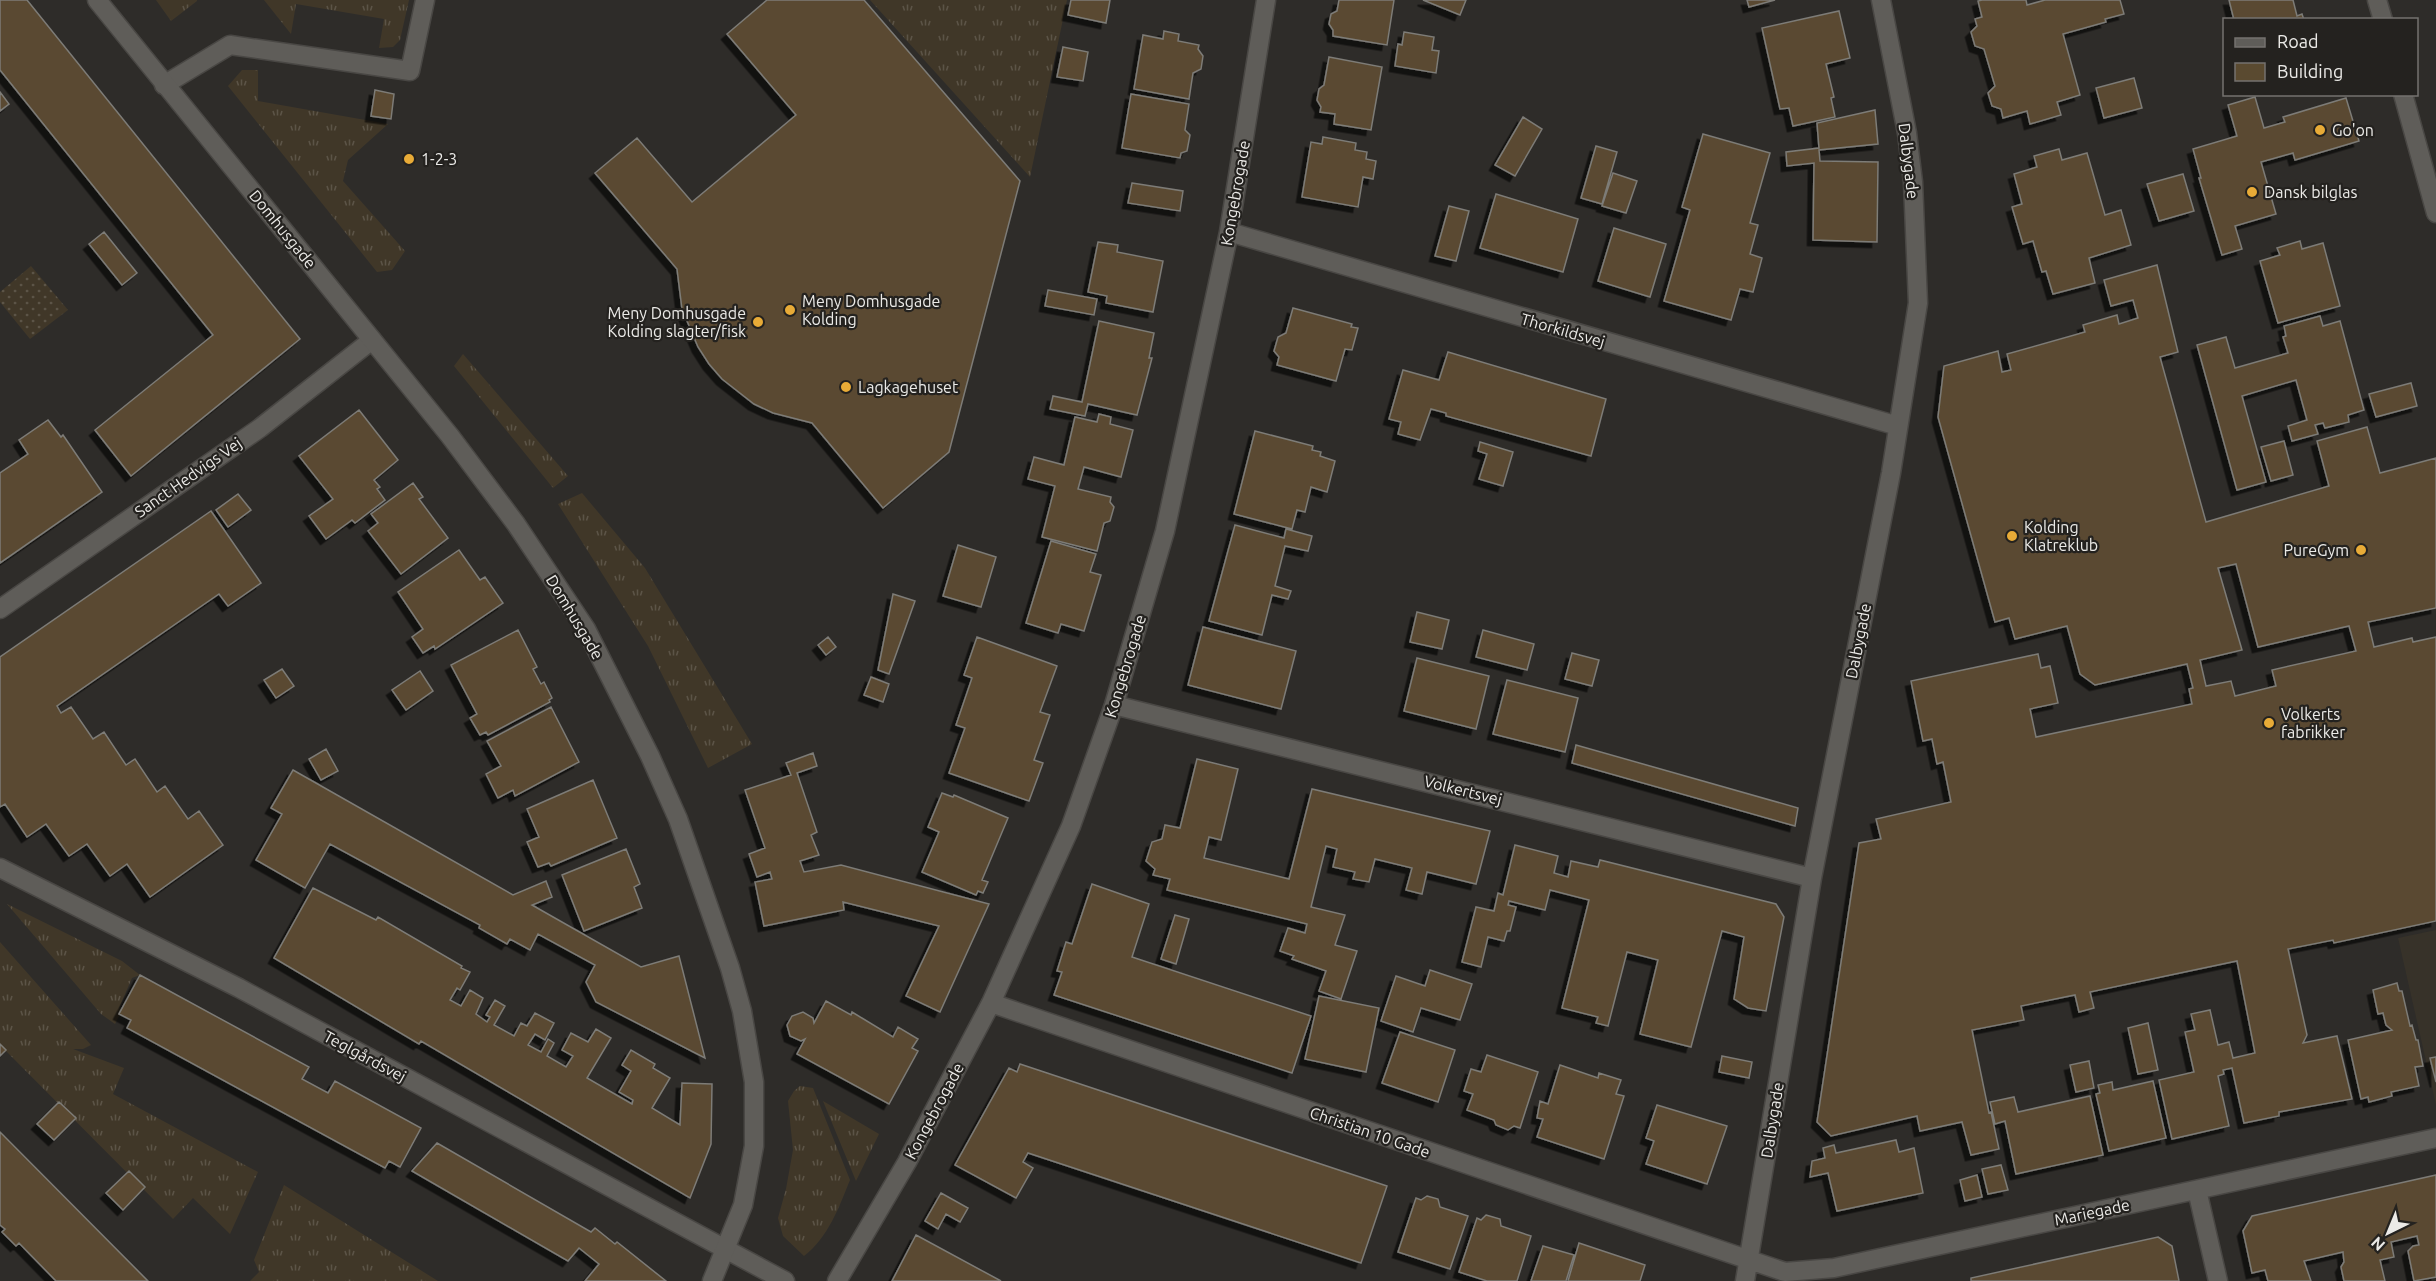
<svg xmlns="http://www.w3.org/2000/svg" width="2436" height="1281" font-family="Ubuntu,sans-serif">
<defs>
<pattern id="grass-tufts" width="24" height="20" patternUnits="userSpaceOnUse" patternTransform="scale(1.5)"><rect width="24" height="20" fill="#403728"/><path d="M3 7l-1-3M5 7V3M7 7l1-3M15 17l-1-3M17 17v-4M19 17l1-3" fill="none" stroke="#5c5447"/></pattern>
<pattern id="park-dots" width="8" height="8" patternUnits="userSpaceOnUse" patternTransform="scale(1.5)"><rect width="8" height="8" fill="#403728"/><path d="M2 2h.1M6 6h.1" fill="none" stroke="#5c5447" stroke-width="1.8" stroke-linecap="round"/></pattern>
<filter id="shadow"><feDropShadow dx="-5.5" dy="5.5" stdDeviation="0" flood-color="#0009"/></filter>
</defs>
<rect width="100%" height="100%" fill="#2e2c29"/>
<path fill="#373229" d="M2436 930V1105L2398 938Z"/>
<path fill="url(#grass-tufts)" d="M156 0H197V1L171 21Z
M264 0H409L400 40 393 47 379 48 384 19 296 4 291 34Z
M870 0H1067L1030 177Z
M242 70H258V101L388 124 348 160 343 181 405 251 392 270 377 272 228 86Z
M463 354 568 476 553 488 454 366Z
M582 493 645 568 752 744 708 768 648 646 558 504Z
M7 904 122 961 140 975 132 978 119 1008 122 1010 115 1024 101 1014Z
M0 942 91 1045 83 1049H73L124 1068 113 1094 258 1172 230 1234 193 1198 173 1219 0 1045Z
M800 1086 813 1088 850 1180C839 1207 828 1238 804 1256L783 1236 778 1218 786 1189 793 1150 788 1101 794 1091Z
M823 1101 879 1134 856 1181Z
M284 1185 438 1281H250L259 1272 254 1260Z"/>
<path fill="url(#park-dots)" d="M31 266 68 310 30 339 0 302V292Z"/>
<path fill="#5a4a30" stroke="#7d7b77" stroke-width="1.5" fill-rule="evenodd" filter="url(#shadow)" d="M0 0H27L300 339 131 476 95 430 213 335 0 70Z
M767 0H864L1020 181 949 452 883 508 812 423 773 413 754 404 722 379 709 364 698 347 682 309 677 269 595 173 637 138 692 202 796 115 727 34Z
M1071 0H1110L1106 23 1068 15Z
M1339 0H1394L1387 45 1333 36V30L1329 24 1331 14 1337 11Z
M1423 0H1466L1460 15Z
M1747 0H1775L1749 7Z
M1982 0H2026L2027 5 2045 0H2120L2124 14 2105 19 2106 22 2063 34 2080 95 2057 102 2061 115 2030 124 2027 111 2003 118 2001 109 1992 106 1988 93 1995 86 1984 49 1975 46 1971 32 1977 26 1975 19 1982 17 1978 1Z
M2229 0H2293L2297 16 2302 14 2304 20H2234Z
M1839 11 1850 58 1826 64 1834 97 1831 98 1835 117 1793 126 1789 108 1780 109 1762 28Z
M1164 31 1179 34 1178 41 1199 45 1198 49 1203 56 1201 69 1193 73 1189 99 1134 89 1143 35 1163 39Z
M1404 32 1434 37 1432 50 1439 51 1436 73 1395 66 1398 44 1402 45Z
M1063 47 1088 52 1083 81 1057 77Z
M1329 57 1382 67 1371 130 1334 124 1335 114 1320 112 1321 107 1317 100 1319 89 1324 85Z
M2134 78 2142 108 2104 118 2096 88Z
M375 90 394 94 391 119 371 116Z
M0 92 9 104 0 111Z
M1131 94 1189 104 1185 130 1190 135 1187 151 1181 153 1180 158 1122 148Z
M2255 97 2264 128 2285 122 2283 117 2346 98 2359 141 2295 160 2293 153 2261 162 2276 214 2235 226 2242 249 2222 255 2199 178H2201L2193 149 2237 136 2228 105Z
M1875 110 1878 144 1819 150 1820 161 1878 162 1877 242 1813 240 1814 163 1787 166 1786 152 1819 148 1817 123Z
M1523 117 1542 129 1515 176 1495 165Z
M1703 134 1770 153 1750 223 1758 225 1750 254 1762 258 1753 292 1740 289 1731 320 1664 301 1690 210 1682 207Z
M1323 137 1356 143 1355 150 1367 152 1366 159 1376 161 1373 179 1363 177 1358 207 1302 197 1311 142 1322 144Z
M1596 146 1617 152 1602 204 1581 198Z
M2059 149 2062 160 2087 153 2105 215 2121 210 2131 245 2089 258 2095 283 2053 294 2046 271 2042 272 2033 241 2023 244 2012 207 2022 204 2014 174 2037 167 2034 156Z
M1613 173 1637 181 1626 213 1602 206Z
M2183 174 2194 211 2159 221 2147 184Z
M1132 183 1183 191 1180 211 1128 203Z
M1496 194 1578 219 1563 272 1480 248Z
M1449 206 1469 211 1456 261 1435 256Z
M1614 228 1666 244 1650 297 1598 281Z
M104 232 137 273 122 285 89 244Z
M2300 241 2302 249 2323 243 2340 306 2278 323 2260 261 2280 255 2277 248Z
M1098 242 1118 245 1117 252 1163 261 1153 312 1106 303 1107 296 1088 292Z
M2157 265 2178 352 2160 357 2206 522 2329 486 2317 441 2367 427 2380 473 2436 458V608L2368 622 2374 647 2412 638 2413 642 2436 637V921L2334 943 2333 940 2288 949 2307 1035 2303 1043 2337 1036 2352 1099 2279 1112V1116L2244 1123 2232 1068 2223 1070 2224 1074 2218 1076 2229 1126 2172 1139 2159 1080 2194 1072 2185 1032 2195 1030 2191 1014 2210 1010 2218 1045 2229 1042 2233 1058 2255 1053 2237 961 2090 992 2094 1008 2079 1012 2075 995 2021 1006 2024 1020 1972 1030 1989 1113 1991 1112 1999 1149 1971 1155 1962 1122 1920 1131 1917 1116 1831 1136 1817 1122 1859 843 1881 839 1876 819 1951 802 1943 762 1937 764 1932 739 1923 741 1911 681 2038 654 2041 668 2050 666 2058 703 2030 709 2036 737 2192 704 2189 689 2193 688 2187 664 2095 685 2080 674 2067 626 2015 639 2009 618 1995 622 1938 417 1944 366 1998 351 2002 372 2011 370 2007 354 2085 332 2083 325 2117 315 2119 324 2138 318 2133 300 2111 306 2104 280ZM2236 564 2258 647 2349 626 2356 651 2272 670 2276 686 2235 696 2231 681 2206 686 2200 660 2242 650 2218 568Z
M1048 290 1097 299 1094 315 1045 306Z
M1293 308 1352 324 1351 327 1358 328 1352 350 1345 349 1336 381 1277 365 1279 357 1274 351 1278 337 1286 333Z
M2320 316 2323 326 2340 321 2364 410 2348 415 2349 422 2325 428 2323 423 2315 425 2318 434 2292 441 2288 426 2307 420 2296 380 2242 396 2266 482 2237 490 2197 345 2226 337 2235 368 2288 353 2283 337 2286 336 2284 326Z
M1099 321 1154 333 1149 358H1152L1137 415 1088 404 1085 416 1050 409 1053 396 1082 402Z
M1448 352 1606 399 1591 456 1446 416V413L1431 409 1420 440 1398 434 1401 422 1389 419 1403 370 1439 380Z
M2411 383 2417 406 2376 417 2369 394Z
M359 410 398 460 374 480 380 487 377 489 385 500 355 523 352 520 326 539 309 516 333 499 299 456Z
M1099 414 1111 417 1110 424 1133 430 1121 477 1084 467 1078 489 1111 497 1110 502 1114 507 1110 521 1104 523 1097 551 1042 537 1055 486 1028 479 1034 457 1064 465 1075 417 1097 422Z
M48 420 61 437 63 435 102 492 0 563V473L28 454 19 440Z
M1255 431 1313 446 1312 450 1321 452 1320 456 1335 461 1327 492 1311 487 1305 512 1297 510 1292 529 1234 514Z
M2284 441 2293 475 2271 481 2261 447Z
M1480 442 1513 452 1503 486 1479 479 1487 454 1478 451Z
M413 483 423 497 419 499 448 538 401 574 368 531 378 523 371 514Z
M238 494 251 510 228 527 216 510Z
M211 511 261 583 228 606 219 594 57 706 61 713 71 707 93 739 104 732 126 765 135 759 157 792 165 786 188 819 199 811 223 845 150 897 127 864 110 876 87 844 69 856 46 824 27 837 5 804 0 807V657Z
M1235 525 1284 538 1286 529 1312 536 1308 551 1285 546 1275 586 1291 591 1288 599 1272 595 1262 635 1209 621Z
M1051 541 1096 554 1090 572 1101 575 1084 631 1061 624 1058 633 1026 623Z
M958 545 996 557 981 607 943 596Z
M459 550 480 580 485 577 503 603 435 649 434 646 423 653 412 637 423 629 398 592Z
M893 594 915 601 889 674 878 670Z
M1417 612 1449 620 1442 649 1410 642Z
M1203 627 1296 651 1281 709 1188 685Z
M518 630 537 667 533 669 541 684 544 682 552 698 549 700 550 702 488 735 486 732 480 735 470 718 477 714 451 665Z
M1483 630 1534 644 1527 670 1476 657Z
M828 637 836 647 826 655 818 645Z
M977 637 1057 666 1040 712 1050 715 1034 760 1043 763 1029 801 949 773 965 728 956 725 972 678 964 675Z
M1572 653 1599 660 1592 686 1565 679Z
M1417 658 1489 676 1476 729 1404 711Z
M282 669 294 686 276 698 264 680Z
M420 671 433 691 406 710 392 690Z
M871 677 889 684 883 702 864 695Z
M1507 680 1578 698 1565 752 1493 734Z
M551 707 579 762 515 796 513 790 498 798 486 774 501 766 487 741Z
M1576 745 1798 808 1795 826 1572 763Z
M326 749 338 771 321 780 309 759Z
M813 753 817 766 797 773 817 832 811 835 819 855 800 861 804 872 841 865 989 904 940 1012 906 996 939 926 843 902 844 910 764 926 755 882 772 879 770 872 757 877 749 854 765 848 745 790 791 775 786 763Z
M1197 759 1238 769 1221 840 1209 837 1204 858 1289 879 1312 789 1490 831 1476 884 1427 872 1422 894 1406 890 1412 868 1375 859 1369 882 1353 879 1355 872 1333 867 1337 849 1326 846 1311 907 1345 915 1335 945 1357 951 1341 999 1319 991 1326 971 1292 959 1294 956 1280 951 1288 928 1305 933 1307 924 1167 890 1170 879 1153 875 1155 869 1146 861 1152 842 1162 839 1165 825 1180 828Z
M293 770 513 895 546 881 552 897 532 905 641 967 679 956 705 1058 596 1002 586 982 595 965 538 934 530 950 510 939 507 944 479 928 480 925 330 844 305 888 256 860 282 814 271 808Z
M593 780 617 838 551 866 549 863 538 867 527 842 539 837 527 809Z
M942 793 953 797 954 795 1008 818 982 880 988 882 983 893 978 891 976 895 922 872 939 832 928 827Z
M1515 845 1558 856 1554 873 1568 877 1571 861 1598 867 1600 860 1776 904 1784 917 1766 1011 1748 1008 1734 999 1744 937 1722 931 1691 1047 1640 1034 1658 960 1627 952 1608 1026 1596 1023 1598 1017 1562 1008 1589 900 1550 890 1545 910 1509 901 1508 905 1516 907 1510 931H1507L1504 941 1488 937 1481 967 1462 962 1476 907 1494 911 1498 893 1503 895Z
M626 849 640 884 634 887 642 908 584 931 562 875Z
M1092 884 1149 904 1132 957 1311 1016 1292 1073 1054 995 1062 972 1057 971 1066 942 1072 944Z
M313 888 376 920 378 917 462 966 461 968 470 972 460 990 457 988 450 1000 461 1006 470 990 483 998 476 1014 487 1022 490 1017 486 1015 495 1000 505 1006 494 1025 514 1036 521 1023 527 1026 535 1013 554 1023 545 1040 535 1034 528 1045 541 1052 548 1039 554 1043 547 1056 566 1067 573 1056 562 1050 571 1033 588 1042 596 1029 611 1038 587 1078 632 1104 633 1100 619 1092 631 1071 622 1065 631 1050 655 1064 653 1068 670 1078 652 1108 680 1125 682 1083 712 1084 711 1144 690 1198 421 1041 419 1044 274 958Z
M1175 915 1189 919 1176 964 1161 959Z
M1430 970 1472 984 1460 1020 1421 1008 1413 1032 1381 1021 1396 976 1425 986Z
M140 975 309 1067 302 1079 328 1093 335 1081 421 1128 400 1167 389 1161 385 1168 127 1028 131 1020 119 1014Z
M2397 983 2399 991H2402L2410 1026 2412 1025 2416 1040H2418L2423 1066 2415 1067 2419 1086 2391 1092 2392 1096 2369 1102 2368 1097 2361 1099 2348 1040 2392 1030 2386 1025 2383 1013 2378 1014 2373 990Z
M1319 996 1379 1008 1366 1072 1305 1059Z
M826 1001 851 1015 852 1012 893 1037 898 1027 918 1039 912 1048 918 1051 889 1104 797 1054 805 1039 801 1041 790 1036 787 1025 792 1016 803 1012 813 1018 814 1023Z
M2148 1023 2158 1070 2138 1074 2128 1028Z
M1400 1032 1455 1050 1438 1102 1382 1083Z
M0 1044 6 1050 0 1056Z
M1487 1055 1538 1072 1520 1128 1514 1126 1508 1130 1496 1125 1494 1120 1467 1110 1473 1094 1464 1091 1471 1069 1481 1072Z
M1722 1056 1752 1062 1749 1078 1719 1072Z
M2436 1057V1082L2430 1058Z
M2089 1061 2094 1088 2076 1092 2070 1065Z
M1020 1064 1387 1186 1361 1263 1028 1153 1023 1162 1033 1168 1016 1198 955 1165 1009 1068 1017 1072Z
M1560 1065 1598 1078 1599 1073 1621 1080 1616 1094 1624 1096 1604 1159 1537 1137 1543 1119 1537 1118 1540 1101 1548 1104Z
M2153 1081 2166 1138 2109 1151 2096 1094 2100 1093 2098 1085 2112 1082 2113 1090Z
M2090 1096 2103 1155 2016 1174 2005 1121 1995 1124 1990 1102 2014 1097 2018 1112Z
M59 1102 76 1118 54 1140 37 1124Z
M1657 1105 1727 1126 1707 1184 1646 1164 1654 1141 1646 1138Z
M0 1132 148 1281H56L19 1243 16 1246 2 1232 5 1229 0 1225Z
M1896 1140 1899 1152 1914 1148 1923 1193 1837 1211 1828 1173 1810 1177 1812 1161 1825 1158 1823 1148 1834 1145 1836 1153Z
M437 1143 591 1232 595 1228 615 1244 617 1242 666 1281H585L599 1264 579 1248 568 1261 412 1171Z
M2001 1165 2008 1190 1988 1194 1982 1169Z
M129 1171 145 1187 123 1210 106 1193Z
M1977 1175 1982 1197 1965 1201 1960 1180Z
M2436 1175V1277L2414 1281 2408 1251 2413 1246 2419 1245 2417 1236 2391 1242 2394 1257 2380 1260 2385 1281H2344L2341 1267 2344 1262 2343 1252 2304 1261 2311 1281H2268L2265 1270 2252 1273 2243 1231 2252 1216Z
M941 1193 968 1208 960 1222 946 1214 938 1229 925 1221Z
M1427 1196 1438 1199 1440 1207 1468 1216 1450 1269 1398 1252 1416 1198 1421 1200Z
M1486 1215 1500 1219 1501 1226 1531 1236 1517 1281H1487L1459 1272 1477 1218 1481 1220Z
M916 1235 1001 1281H892Z
M2158 1237 2172 1246 2179 1281H1971V1278Z
M1579 1243 1645 1265 1640 1281H1568Z
M1543 1246 1574 1255 1566 1281H1531Z"/>
<g fill="none" stroke-linecap="round" stroke-linejoin="round">
<g stroke="#494744" stroke-width="21">
<path id="street" d="M164 85 230 45 410 71 425 0
M1229 232 1898 426
M0 609 260 428 372 340
M1114 705 1812 878
M0 868 239 988 785 1281
M991 1003 1785 1272 1834 1268 2436 1138
M2197 1190 2218 1281
M837 1281 907 1162 991 1003 1071 826 1114 705 1165 531 1229 232 1266 0
M1745 1281 1812 878 1891 473 1918 303 1913 182 1907 133 1881 0"/>
</g>
<g stroke="#494744" stroke-width="21">
<path id="secondary" d="M97 0 450 436 516 524 586 629 650 756 678 819 730 968 742 1011 754 1082V1146L743 1205 712 1281
M2377 0 2383 20
M2403 94 2436 213"/>
</g>
<use href="#street" stroke="#5f5d59" stroke-width="18"/>
<use href="#secondary" stroke="#5f5d59" stroke-width="18"/>
</g>
<g fill="#e8ab37" stroke="#24221f" stroke-width="2">
<circle cx="2320" cy="130" r="6"/>
<circle cx="409" cy="159" r="6"/>
<circle cx="2252" cy="192" r="6"/>
<circle cx="790" cy="310" r="6"/>
<circle cx="758" cy="322" r="6"/>
<circle cx="846" cy="387" r="6"/>
<circle cx="2012" cy="536" r="6"/>
<circle cx="2361" cy="550" r="6"/>
<circle cx="2269" cy="723" r="6"/>
</g>
<g text-anchor="middle" stroke-width="4.5" stroke-linejoin="round" paint-order="stroke">
<g font-size="16" fill="#ebeae7" stroke="#24221f" text-anchor="start">
<text x="2332" y="136">Go'on</text>
<text x="421" y="165">1-2-3</text>
<text x="2264" y="198">Dansk bilglas</text>
<text x="802" y="307">Meny Domhusgade<tspan x="802" dy="18">Kolding</tspan></text>
<text x="746" y="319" text-anchor="end">Meny Domhusgade<tspan x="746" dy="18">Kolding slagter/fisk</tspan></text>
<text x="858" y="393">Lagkagehuset</text>
<text x="2024" y="533">Kolding<tspan x="2024" dy="18">Klatreklub</tspan></text>
<text x="2349" y="556" text-anchor="end">PureGym</text>
<text x="2281" y="720">Volkerts<tspan x="2281" dy="18">fabrikker</tspan></text>
</g>
<g font-size="16" fill="#ebeae7" stroke="#24221f">
<text transform="translate(1909 161) rotate(83)" y="6">Dalbygade</text>
<text transform="translate(1235 193) rotate(-80)" y="6">Kongebrogade</text>
<text transform="translate(283 229) rotate(51)" y="6">Domhusgade</text>
<text transform="translate(1563 330) rotate(16)" y="6">Thorkildsvej</text>
<text transform="translate(188 477) rotate(-35)" y="6">Sanct Hedvigs Vej</text>
<text transform="translate(575 617) rotate(59)" y="6">Domhusgade</text>
<text transform="translate(1858 641) rotate(-79)" y="6">Dalbygade</text>
<text transform="translate(1125 666) rotate(-73)" y="6">Kongebrogade</text>
<text transform="translate(1463 790) rotate(14)" y="6">Volkertsvej</text>
<text transform="translate(365 1056) rotate(28)" y="6">Teglgårdsvej</text>
<text transform="translate(934 1111) rotate(-62)" y="6">Kongebrogade</text>
<text transform="translate(1772 1120) rotate(-81)" y="6">Dalbygade</text>
<text transform="translate(1370 1132) rotate(19)" y="6">Christian 10 Gade</text>
<text transform="translate(2092 1212) rotate(-12)" y="6">Mariegade</text>
</g>
</g>
<rect x="2223" y="18" width="195" height="78" fill="#24221f" stroke="#74726f" stroke-width="1.5"/>
<rect x="2235" y="38" width="30" height="9" fill="#5f5d59" stroke="#74726f" stroke-width="1.5"/>
<text x="2277" y="48" font-size="18" fill="#ebeae7">Road</text>
<rect x="2235" y="63" width="30" height="18" fill="#5a4a30" stroke="#74726f" stroke-width="1.5"/>
<text x="2277" y="78" font-size="18" fill="#ebeae7">Building</text>
<g transform="translate(2388 1233) rotate(223)" stroke="#24221f" stroke-width="4.5" paint-order="stroke">
<path d="M0-4.5L10 22L0 15L-10 22Z" fill="#ebeae7"/>
<text y="-9" font-size="16" font-weight="bold" text-anchor="middle" fill="#ebeae7">N</text>
</g>
</svg>
